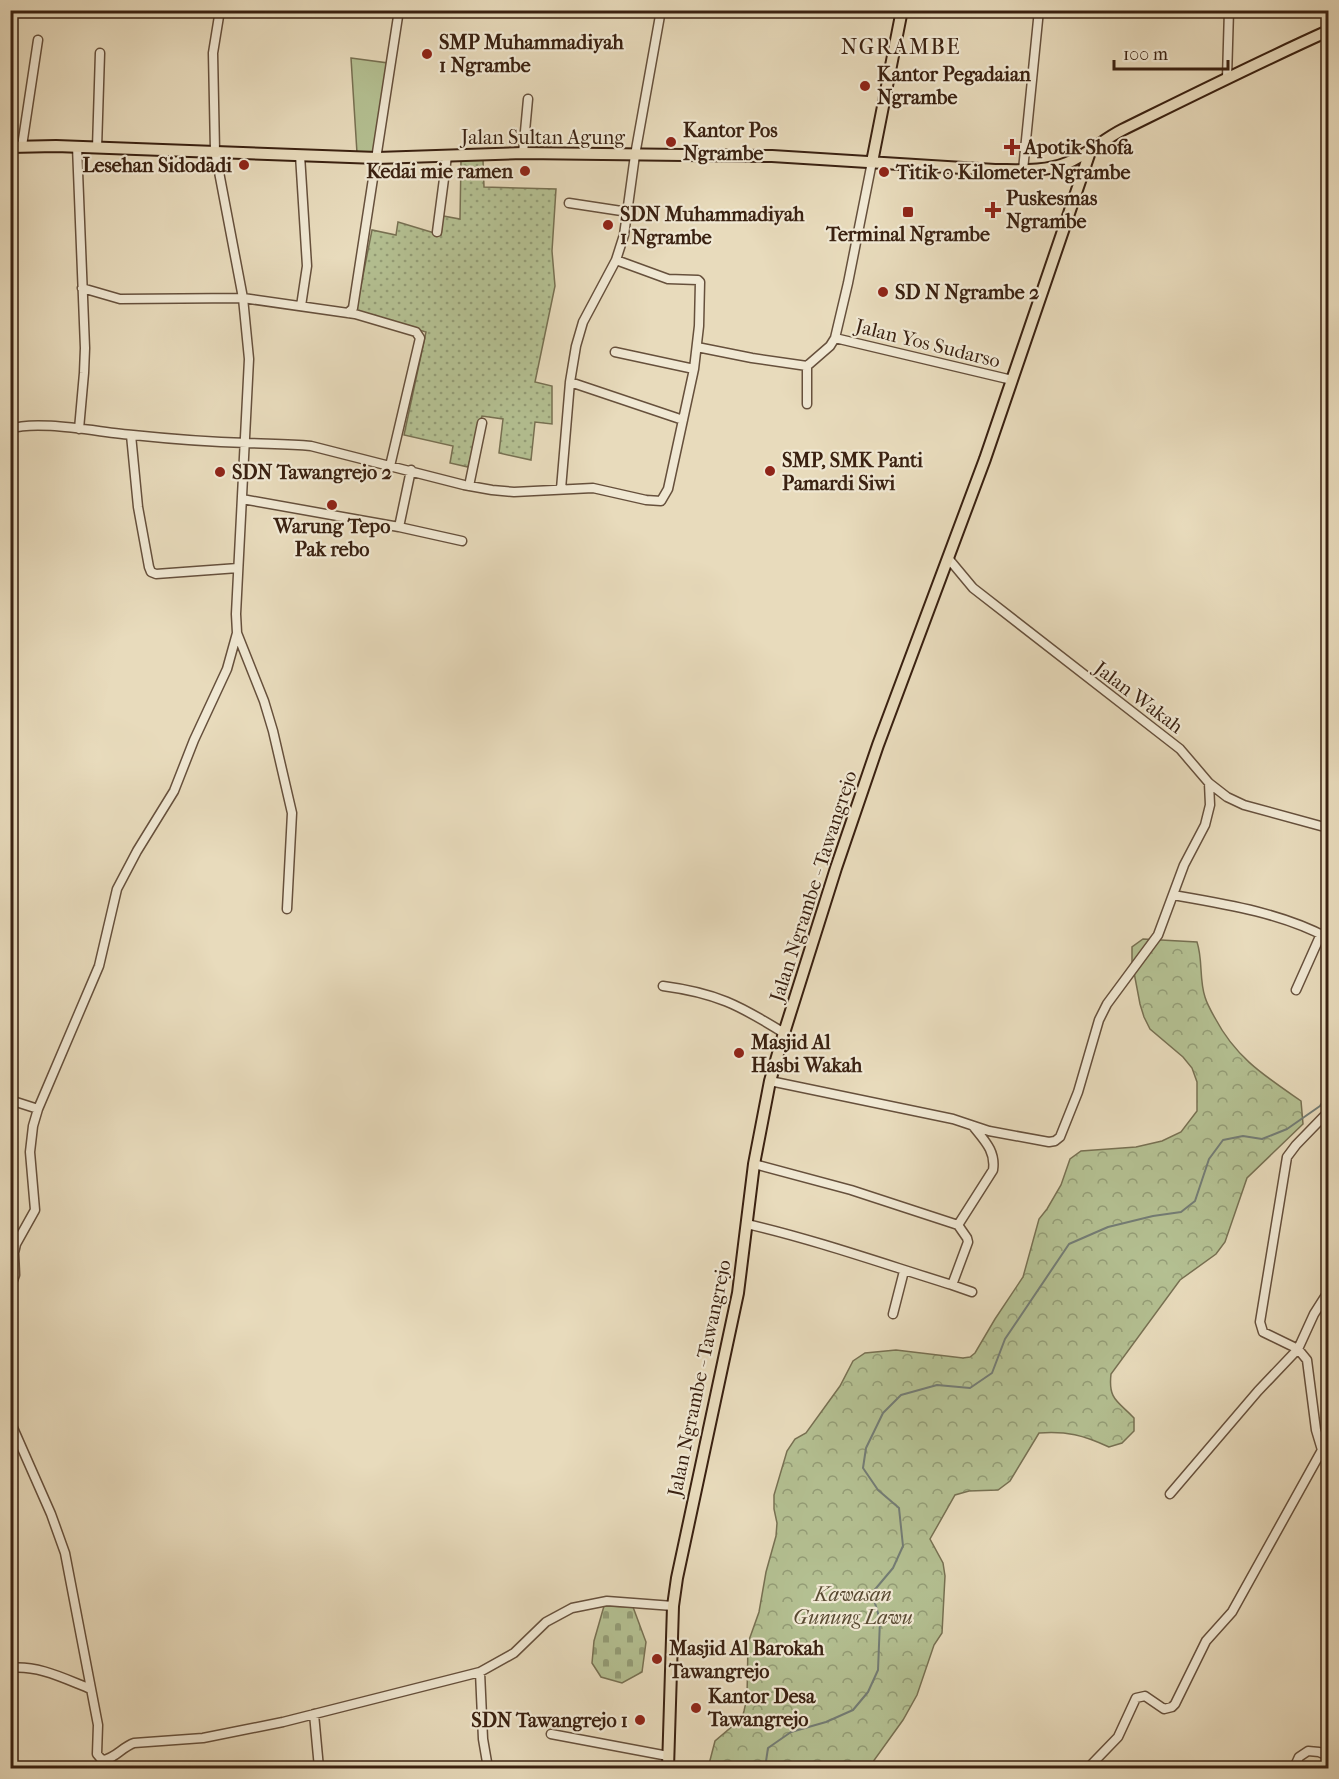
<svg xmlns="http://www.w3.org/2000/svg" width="1339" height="1779" font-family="'IM FELL French Canon',serif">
<defs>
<pattern id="forest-crowns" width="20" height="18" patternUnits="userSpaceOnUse" patternTransform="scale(1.5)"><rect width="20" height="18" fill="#b4c092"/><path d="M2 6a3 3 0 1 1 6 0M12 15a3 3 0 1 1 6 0" fill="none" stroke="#939c76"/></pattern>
<pattern id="cemetery-stones" width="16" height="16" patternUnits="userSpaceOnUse" patternTransform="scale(1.5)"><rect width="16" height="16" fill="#b4c092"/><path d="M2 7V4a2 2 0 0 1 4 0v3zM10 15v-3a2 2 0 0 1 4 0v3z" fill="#939c76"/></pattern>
<pattern id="park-dots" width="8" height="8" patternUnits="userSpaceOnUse" patternTransform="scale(1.5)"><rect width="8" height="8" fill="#b4c092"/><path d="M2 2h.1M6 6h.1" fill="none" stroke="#939c76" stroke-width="1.8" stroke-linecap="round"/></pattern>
</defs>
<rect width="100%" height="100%" fill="#e8dbbc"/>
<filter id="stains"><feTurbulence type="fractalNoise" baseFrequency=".00333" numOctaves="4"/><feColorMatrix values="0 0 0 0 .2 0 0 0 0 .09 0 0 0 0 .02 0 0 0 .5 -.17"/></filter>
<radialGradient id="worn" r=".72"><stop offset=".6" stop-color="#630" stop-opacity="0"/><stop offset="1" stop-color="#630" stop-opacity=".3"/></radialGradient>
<path fill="#b4c092" stroke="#777052" stroke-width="1.5" d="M351 58 388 63 376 153H357Z"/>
<path fill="url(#forest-crowns)" stroke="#777052" stroke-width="1.5" d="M1143 939 1197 942C1203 960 1199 979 1205 997 1207 1004 1211 1011 1215 1018 1236 1058 1265 1076 1301 1101L1303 1124 1247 1178 1225 1242 1216 1254 1180 1280 1111 1374C1108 1400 1118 1401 1134 1418V1431L1122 1443 1109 1447C1083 1435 1067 1431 1039 1433L1010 1481 998 1490 969 1491 955 1495 930 1539 943 1563 945 1576 942 1633 934 1645 917 1695 903 1720 870 1766 867 1768H708L715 1741 742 1718 744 1711 747 1697 748 1643 759 1612 766 1572 776 1536 777 1523 774 1509V1495L787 1451 795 1439 806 1433 840 1386 853 1361 865 1353 896 1350 963 1358 970 1357 975 1353 995 1319 1023 1277 1039 1219 1047 1209 1061 1185 1070 1159 1081 1151 1136 1147 1162 1141 1181 1132 1197 1111V1082L1192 1068 1183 1057 1150 1029 1144 1017 1140 1004 1132 962V947Z"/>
<path fill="url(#cemetery-stones)" stroke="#777052" stroke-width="1.5" d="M604 1606 633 1607 646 1642 642 1672 622 1683 601 1677 592 1663 594 1641Z"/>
<path fill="url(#park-dots)" stroke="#777052" stroke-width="1.5" d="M461 160H483L484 187 556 189 552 251 555 286 535 382 552 386V424L535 422 531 460 499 453 503 419 482 416 468 467 450 463 453 446 404 435 426 332 356 311 372 230 396 235 398 222 441 235 443 216 460 219Z"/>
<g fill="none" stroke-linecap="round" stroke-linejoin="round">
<path stroke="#737c75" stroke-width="2" d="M765 1768 768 1748 791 1732 826 1722 853 1710 868 1692 878 1670 880 1620 872 1593 893 1568 903 1546 899 1508 878 1490 863 1468 866 1448 883 1413 901 1395 937 1385 970 1388 992 1373 1005 1339 1069 1244 1108 1227 1153 1216 1181 1212 1195 1201 1209 1159 1223 1140 1243 1136 1262 1139 1287 1129 1320 1106 1328 1093"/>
<g stroke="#66503c" stroke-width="11">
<path id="minor" d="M220 10 213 53 215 151 243 298 249 359 236 614 237 633 264 701 273 731 292 813 287 909
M1227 78 1229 10
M22 146 38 40
M77 146 85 348 84 373 79 429
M97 148 100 53
M523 153 528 99
M300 155 307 266 301 306
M872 162 848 283 835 338 1012 380
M1023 170 1039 10
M569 203 628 212
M437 232 447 156
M82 288 120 299 243 298 355 314 416 332 420 338 390 466
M348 313 353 308 399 10
M697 347 752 358 807 366 830 346 835 338
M615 352 694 369
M807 366V404
M570 382 683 420
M10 429C38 419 102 433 133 435 171 439 209 442 247 443 269 444 290 444 311 446L464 485 492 490 514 492 593 488 646 500 661 501 668 489 694 369 699 326 700 282 698 280 668 279 616 260
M131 435 138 507 149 567 151 572 156 574 238 568
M469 486 482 423
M561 489 570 382 576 346 583 322 616 260 624 235 635 155 661 10
M242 499 399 527 462 541
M399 527 411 470
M948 558 973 588 1180 749 1209 783 1227 797 1244 805 1328 828
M1173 895C1225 904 1282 913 1328 938
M663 986C716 993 739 1005 784 1033
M1296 990 1321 934
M770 1081 953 1119 989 1131 1049 1142 1055 1141 1060 1137 1078 1092 1099 1020 1107 1004 1158 935 1184 865 1205 825 1210 805 1209 783
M10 1100 38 1109
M1328 1112 1296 1145 1287 1157 1260 1322 1263 1332 1298 1349 1307 1360 1316 1430 1322 1450 1328 1457
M747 1224C816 1240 884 1264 952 1285L968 1242 967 1238 958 1225 851 1190 754 1164
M958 1225 993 1170C996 1151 984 1140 973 1126
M952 1285 972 1292
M10 1289 15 1275 14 1253 16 1244 35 1210 30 1152 33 1126 38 1109 99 966 117 889 137 851 174 791 194 740 227 669 237 633
M893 1314 904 1271
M10 1421 51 1514 65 1553 98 1725 97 1754 102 1760C115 1759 122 1747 134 1743L203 1738 283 1722 480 1672 514 1653 546 1622 572 1608 607 1601 673 1606
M1170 1494 1258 1391 1298 1349 1314 1314 1328 1292
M10 1668C39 1665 65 1679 91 1689
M480 1672 483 1739 488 1768
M314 1714 319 1768
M551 1734 668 1756
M1088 1768 1118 1737 1136 1698 1145 1696 1164 1709 1172 1707 1175 1704 1206 1641 1232 1612 1322 1450
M1294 1768 1299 1757 1308 1751 1319 1752 1328 1756"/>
</g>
<g stroke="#3a2111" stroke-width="14">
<path id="major" d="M10 147 56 146 377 158 523 153 772 156 995 170C1019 170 1045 172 1067 163 1087 155 1104 139 1122 130 1191 96 1259 62 1328 31
M872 162 902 10
M668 1768 673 1606 677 1578 738 1293 754 1164 770 1081 784 1033 836 868 878 745 985 459 1091 149"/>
</g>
<use href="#minor" stroke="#f0e8d3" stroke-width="8"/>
<use href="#major" stroke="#e8dbbc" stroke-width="10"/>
</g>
<g fill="#8f2418" stroke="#f0e8d3" stroke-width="2">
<circle cx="427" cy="54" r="6"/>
<circle cx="865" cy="86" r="6"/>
<circle cx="671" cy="142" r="6"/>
<path d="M1009 138h6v6h6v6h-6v6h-6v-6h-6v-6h6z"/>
<circle cx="244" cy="165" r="6"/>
<circle cx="525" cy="171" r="6"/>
<circle cx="884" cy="172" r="6"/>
<path d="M990 201h6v6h6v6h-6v6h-6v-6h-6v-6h6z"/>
<rect x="902" y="206" width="12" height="12" rx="3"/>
<circle cx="608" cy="225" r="6"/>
<circle cx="883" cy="292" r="6"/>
<circle cx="770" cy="471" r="6"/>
<circle cx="220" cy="472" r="6"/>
<circle cx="332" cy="505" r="6"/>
<circle cx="739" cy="1053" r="6"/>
<circle cx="657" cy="1659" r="6"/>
<circle cx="696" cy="1708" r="6"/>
<circle cx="640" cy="1720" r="6"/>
</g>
<g text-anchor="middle" stroke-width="4.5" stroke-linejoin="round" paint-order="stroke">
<g font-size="20" font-weight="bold" fill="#3a2111" stroke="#f0e8d3" text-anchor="start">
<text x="439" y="49">SMP Muhammadiyah<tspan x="439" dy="23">1 Ngrambe</tspan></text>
<text x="877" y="81">Kantor Pegadaian<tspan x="877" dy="23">Ngrambe</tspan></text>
<text x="683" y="137">Kantor Pos<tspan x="683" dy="23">Ngrambe</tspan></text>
<text x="1024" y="154">Apotik Shofa</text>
<text x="232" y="172" text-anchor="end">Lesehan Sidodadi</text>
<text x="513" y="178" text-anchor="end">Kedai mie ramen</text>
<text x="896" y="179">Titik 0 Kilometer Ngrambe</text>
<text x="1006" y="205">Puskesmas<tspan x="1006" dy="23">Ngrambe</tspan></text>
<text x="620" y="221">SDN Muhammadiyah<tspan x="620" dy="23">1 Ngrambe</tspan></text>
<text x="908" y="241" text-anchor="middle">Terminal Ngrambe</text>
<text x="895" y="299">SD N Ngrambe 2</text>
<text x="782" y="467">SMP, SMK Panti<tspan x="782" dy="23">Pamardi Siwi</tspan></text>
<text x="232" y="479">SDN Tawangrejo 2</text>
<text x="332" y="533" text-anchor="middle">Warung Tepo<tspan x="332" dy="23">Pak rebo</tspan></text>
<text x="751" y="1049">Masjid Al<tspan x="751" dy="23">Hasbi Wakah</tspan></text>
<text x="669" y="1655">Masjid Al Barokah<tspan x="669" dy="23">Tawangrejo</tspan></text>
<text x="708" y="1703">Kantor Desa<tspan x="708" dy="23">Tawangrejo</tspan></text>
<text x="628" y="1727" text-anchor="end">SDN Tawangrejo 1</text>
</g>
<g font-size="20" fill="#3a2111" stroke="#f0e8d3">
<text x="543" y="144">Jalan Sultan Agung</text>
<text transform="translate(928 343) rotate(14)" y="7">Jalan Yos Sudarso</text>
<text transform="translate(1139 697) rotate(37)" y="7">Jalan Wakah</text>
<text transform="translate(813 886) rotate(-72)" y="7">Jalan Ngrambe - Tawangrejo</text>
<text transform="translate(699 1378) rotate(-78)" y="7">Jalan Ngrambe - Tawangrejo</text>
</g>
<g font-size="20" font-style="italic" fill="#584931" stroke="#f0e8d3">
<text x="853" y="1601">Kawasan<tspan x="853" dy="23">Gunung Lawu</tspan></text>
</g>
<g font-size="22" letter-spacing="1.5" fill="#3a2111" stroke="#f0e8d3">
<text x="901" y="54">NGRAMBE</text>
</g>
</g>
<rect width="1339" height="1779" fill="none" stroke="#e8dbbc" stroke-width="36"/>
<rect x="12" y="12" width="1315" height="1755" fill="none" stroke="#3a2111" stroke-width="3"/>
<rect x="18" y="18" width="1303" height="1743" fill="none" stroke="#3a2111" stroke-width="1.5"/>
<path d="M1114 60v9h114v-9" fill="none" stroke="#3a2111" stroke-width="3"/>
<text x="1123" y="60" font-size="18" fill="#3a2111" stroke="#f0e8d3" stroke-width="4.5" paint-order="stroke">100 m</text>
<rect width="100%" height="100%" filter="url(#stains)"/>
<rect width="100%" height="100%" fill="url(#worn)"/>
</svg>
